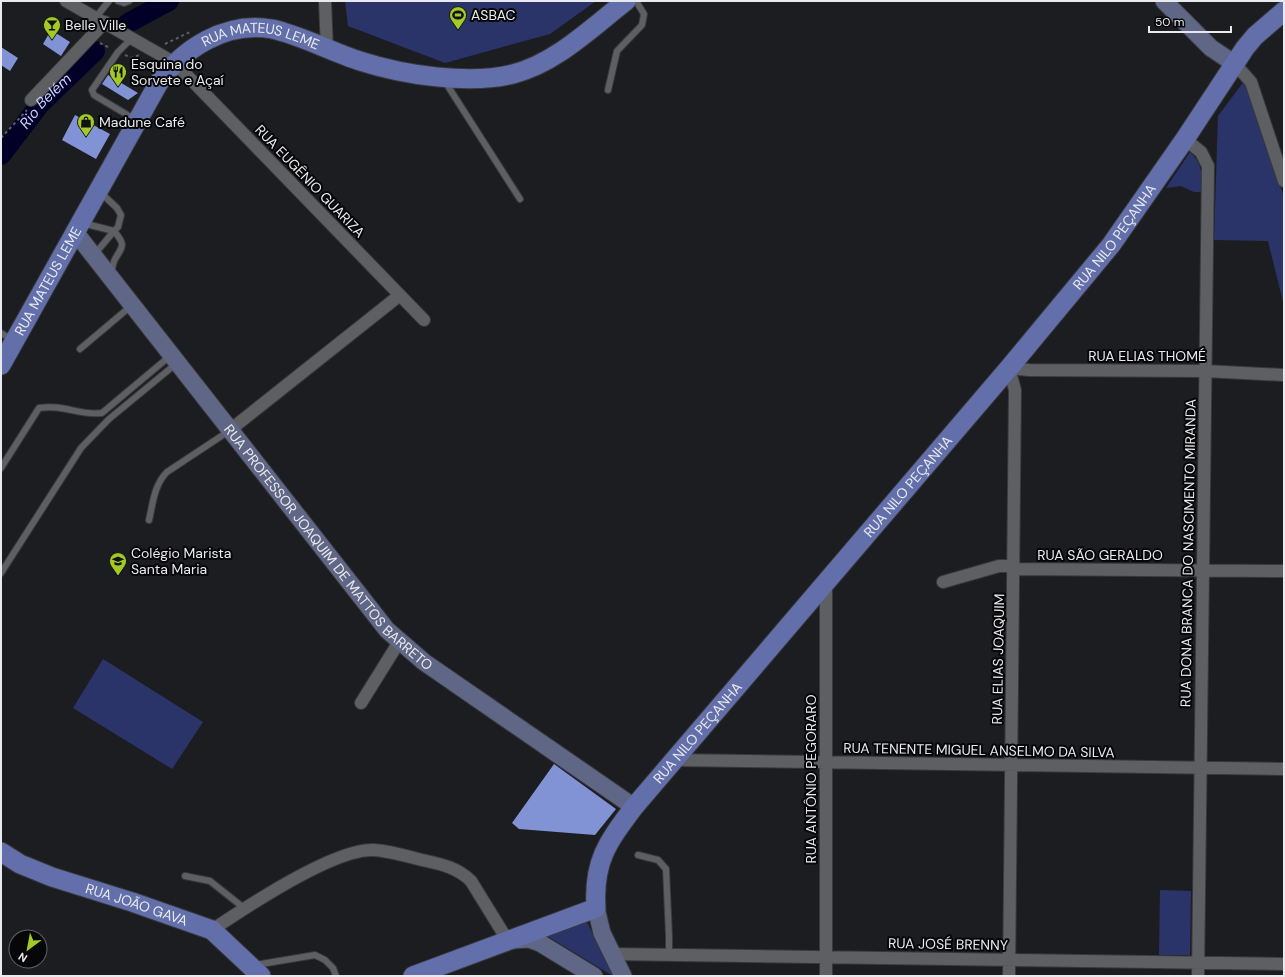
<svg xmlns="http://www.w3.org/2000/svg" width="1285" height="977" font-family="'DM Sans',sans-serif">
<rect width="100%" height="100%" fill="#1c1d21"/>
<path fill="#2a3468" d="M345 1H596L550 34 445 63 348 26Z
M1245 80 1284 197V306L1268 241 1214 240 1218 116Z
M1190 152C1203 164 1202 175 1202 192H1194L1181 186 1166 188Z
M103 659 203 722 172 769 73 708Z
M1160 890 1191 891 1190 955H1159Z
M587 922 613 976 544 934Z"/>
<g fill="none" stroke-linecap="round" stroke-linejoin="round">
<g stroke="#030027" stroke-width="20">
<path d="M128 23 169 1"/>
<path id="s1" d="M1 155 41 103 95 51"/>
</g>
</g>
<path fill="#8192d5" d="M51 30 70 42 61 56 43 44Z
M1 47 18 58 10 71 1 65Z
M108 75 138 93 128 100 102 84Z
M75 115 110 134 96 159 62 140Z
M554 764 616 809 595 835 519 829 512 823Z"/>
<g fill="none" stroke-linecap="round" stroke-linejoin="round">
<g stroke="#38393c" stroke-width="8">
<path id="lane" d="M118 1 124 3 129 1
M96 17 109 1
M132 38 118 52 92 90 94 95 136 120
M444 80 520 199
M608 90 617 51 642 25 644 14 636 1
M100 192 117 208 121 215 118 227 114 231C125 244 124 245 115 259 113 263 112 269 111 274
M82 223 114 231 94 255
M1 333 13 340
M80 349 131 306
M1 468 39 408C64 404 79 416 102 413L170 356
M149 520C153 503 154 485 167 472L229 431
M1 573 81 448 109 419 177 363
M638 855 658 860 666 869 669 936V955
M185 876 210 881 244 908
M255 965 315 955 325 960 333 968 336 976"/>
</g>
<g stroke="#38393c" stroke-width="14">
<path id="street" d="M66 1 175 63 424 320
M325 1 327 50
M1235 64 1251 82 1284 181
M31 100 105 22
M1185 139 1201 152 1208 166 1198 976
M230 430 400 295
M943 582 999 566H1008L1014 569 1284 571
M361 703 399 642
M674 760 1284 769
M212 930C246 907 335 848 374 850 390 851 406 856 422 860 440 864 457 867 471 881L508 941
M612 954 1284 964
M826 976V582
M1009 976 1015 390 1009 368 1029 370 1205 371 1284 375"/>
</g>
<g stroke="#38393c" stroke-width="19">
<g id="secondary">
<path d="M1164 1 1211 48 1235 64"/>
<path id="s2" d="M75 232 387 630 424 662 634 807"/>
<path d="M596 908 602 933 623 976"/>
<path d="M513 940 529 939 540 943 594 976"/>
</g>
</g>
<g stroke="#38393c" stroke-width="21">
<g id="primary">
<path id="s3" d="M1 365 158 84C183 48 226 21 272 29 300 35 332 52 360 61 403 75 469 85 513 74 556 63 591 28 626 1"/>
<path id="s4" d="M1 852 20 864 52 877 132 902 212 930 261 976"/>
<path id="s5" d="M413 976 596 908C593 862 607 843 634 807L1009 368 1111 245 1185 139 1245 48 1255 36 1284 11"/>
</g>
</g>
<path stroke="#5d5e62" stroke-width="2" stroke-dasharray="3 3" stroke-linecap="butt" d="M100 43 110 48
M165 44 192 31
M125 55 132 58 139 55
M1 138 27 110"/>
<use href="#lane" stroke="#5d5f63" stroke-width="6"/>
<use href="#street" stroke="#5d5f63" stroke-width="12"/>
<use href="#secondary" stroke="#606786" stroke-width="17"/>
<use href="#primary" stroke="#626faa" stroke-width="19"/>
</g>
<defs>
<g id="stadium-pin" transform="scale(0.9)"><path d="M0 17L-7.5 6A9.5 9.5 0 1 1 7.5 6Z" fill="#a3c926" stroke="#070709"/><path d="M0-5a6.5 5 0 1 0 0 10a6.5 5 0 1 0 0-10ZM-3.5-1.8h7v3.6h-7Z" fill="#111"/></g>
<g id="bar-pin" transform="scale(0.9)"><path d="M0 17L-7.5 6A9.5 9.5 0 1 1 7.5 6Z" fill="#a3c926" stroke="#070709"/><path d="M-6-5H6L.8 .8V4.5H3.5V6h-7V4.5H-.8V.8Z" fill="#111"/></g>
<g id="restaurant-pin" transform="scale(0.9)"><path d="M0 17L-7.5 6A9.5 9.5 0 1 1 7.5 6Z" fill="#a3c926" stroke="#070709"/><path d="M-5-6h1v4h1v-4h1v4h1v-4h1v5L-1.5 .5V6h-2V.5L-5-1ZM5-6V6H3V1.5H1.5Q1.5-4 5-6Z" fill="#111"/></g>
<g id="shop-pin" transform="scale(0.9)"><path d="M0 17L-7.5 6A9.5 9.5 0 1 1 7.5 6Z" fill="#a3c926" stroke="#070709"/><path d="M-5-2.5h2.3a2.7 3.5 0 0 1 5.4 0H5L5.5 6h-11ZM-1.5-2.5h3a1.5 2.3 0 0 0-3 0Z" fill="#111"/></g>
<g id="school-pin" transform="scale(0.9)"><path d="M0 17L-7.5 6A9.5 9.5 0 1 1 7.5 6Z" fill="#a3c926" stroke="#070709"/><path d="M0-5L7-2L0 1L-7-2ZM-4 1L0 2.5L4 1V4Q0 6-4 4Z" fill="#111"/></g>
</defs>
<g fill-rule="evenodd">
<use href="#stadium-pin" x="458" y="15"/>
<use href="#bar-pin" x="52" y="25"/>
<use href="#restaurant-pin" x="118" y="72"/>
<use href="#shop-pin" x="86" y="122"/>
<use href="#school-pin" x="118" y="561"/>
</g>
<g text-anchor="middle" stroke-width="4" stroke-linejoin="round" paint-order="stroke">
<g font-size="14" fill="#e9eaed" stroke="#070709" text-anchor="start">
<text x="471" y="20">ASBAC</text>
<text x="65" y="30">Belle Ville</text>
<text x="131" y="69">Esquina do<tspan x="131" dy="16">Sorvete e Açaí</tspan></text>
<text x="99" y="127">Madune Café</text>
<text x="131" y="558">Colégio Marista<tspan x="131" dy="16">Santa Maria</tspan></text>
</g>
<g font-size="14" fill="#e9eaed" stroke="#070709">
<text dy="5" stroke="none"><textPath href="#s3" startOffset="444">RUA MATEUS LEME</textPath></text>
<text transform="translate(310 181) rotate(46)" y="5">RUA EUGÊNIO GUARIZA</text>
<text dy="5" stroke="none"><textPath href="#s5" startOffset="1052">RUA NILO PEÇANHA</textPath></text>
<text dy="5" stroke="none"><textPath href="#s3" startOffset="96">RUA MATEUS LEME</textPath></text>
<text x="1147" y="361">RUA ELIAS THOMÉ</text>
<text dy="5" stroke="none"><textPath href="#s5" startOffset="728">RUA NILO PEÇANHA</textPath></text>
<text dy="5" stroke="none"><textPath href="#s2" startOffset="405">RUA PROFESSOR JOAQUIM DE MATTOS BARRETO</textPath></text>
<text transform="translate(1188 553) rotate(-89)" y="5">RUA DONA BRANCA DO NASCIMENTO MIRANDA</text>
<text x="1100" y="560">RUA SÃO GERALDO</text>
<text transform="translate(998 659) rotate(-89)" y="5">RUA ELIAS JOAQUIM</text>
<text dy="5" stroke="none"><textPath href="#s5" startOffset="404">RUA NILO PEÇANHA</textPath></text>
<text transform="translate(979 750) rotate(1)" y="5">RUA TENENTE MIGUEL ANSELMO DA SILVA</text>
<text transform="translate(811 779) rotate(-90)" y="5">RUA ANTÔNIO PEGORARO</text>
<text dy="5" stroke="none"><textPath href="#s4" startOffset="146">RUA JOÃO GAVA</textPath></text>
<text transform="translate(948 944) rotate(1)" y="5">RUA JOSÉ BRENNY</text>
</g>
<g font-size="15" font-style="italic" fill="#c7d1f7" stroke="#070709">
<text dy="5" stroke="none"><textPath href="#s1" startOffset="70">Rio Belém</textPath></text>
</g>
</g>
<rect width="1285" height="977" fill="none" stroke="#e9eaed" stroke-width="4"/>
<g transform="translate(28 949) rotate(212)"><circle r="19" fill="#070709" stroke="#616264"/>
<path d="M0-3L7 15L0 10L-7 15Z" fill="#a3c926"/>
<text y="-6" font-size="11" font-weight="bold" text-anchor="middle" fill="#e9eaed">N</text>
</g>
<path d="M1149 26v6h82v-6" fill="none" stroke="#e9eaed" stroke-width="2"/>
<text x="1155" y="26" font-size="12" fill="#e9eaed" stroke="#070709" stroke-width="3" paint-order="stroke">50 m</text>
</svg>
